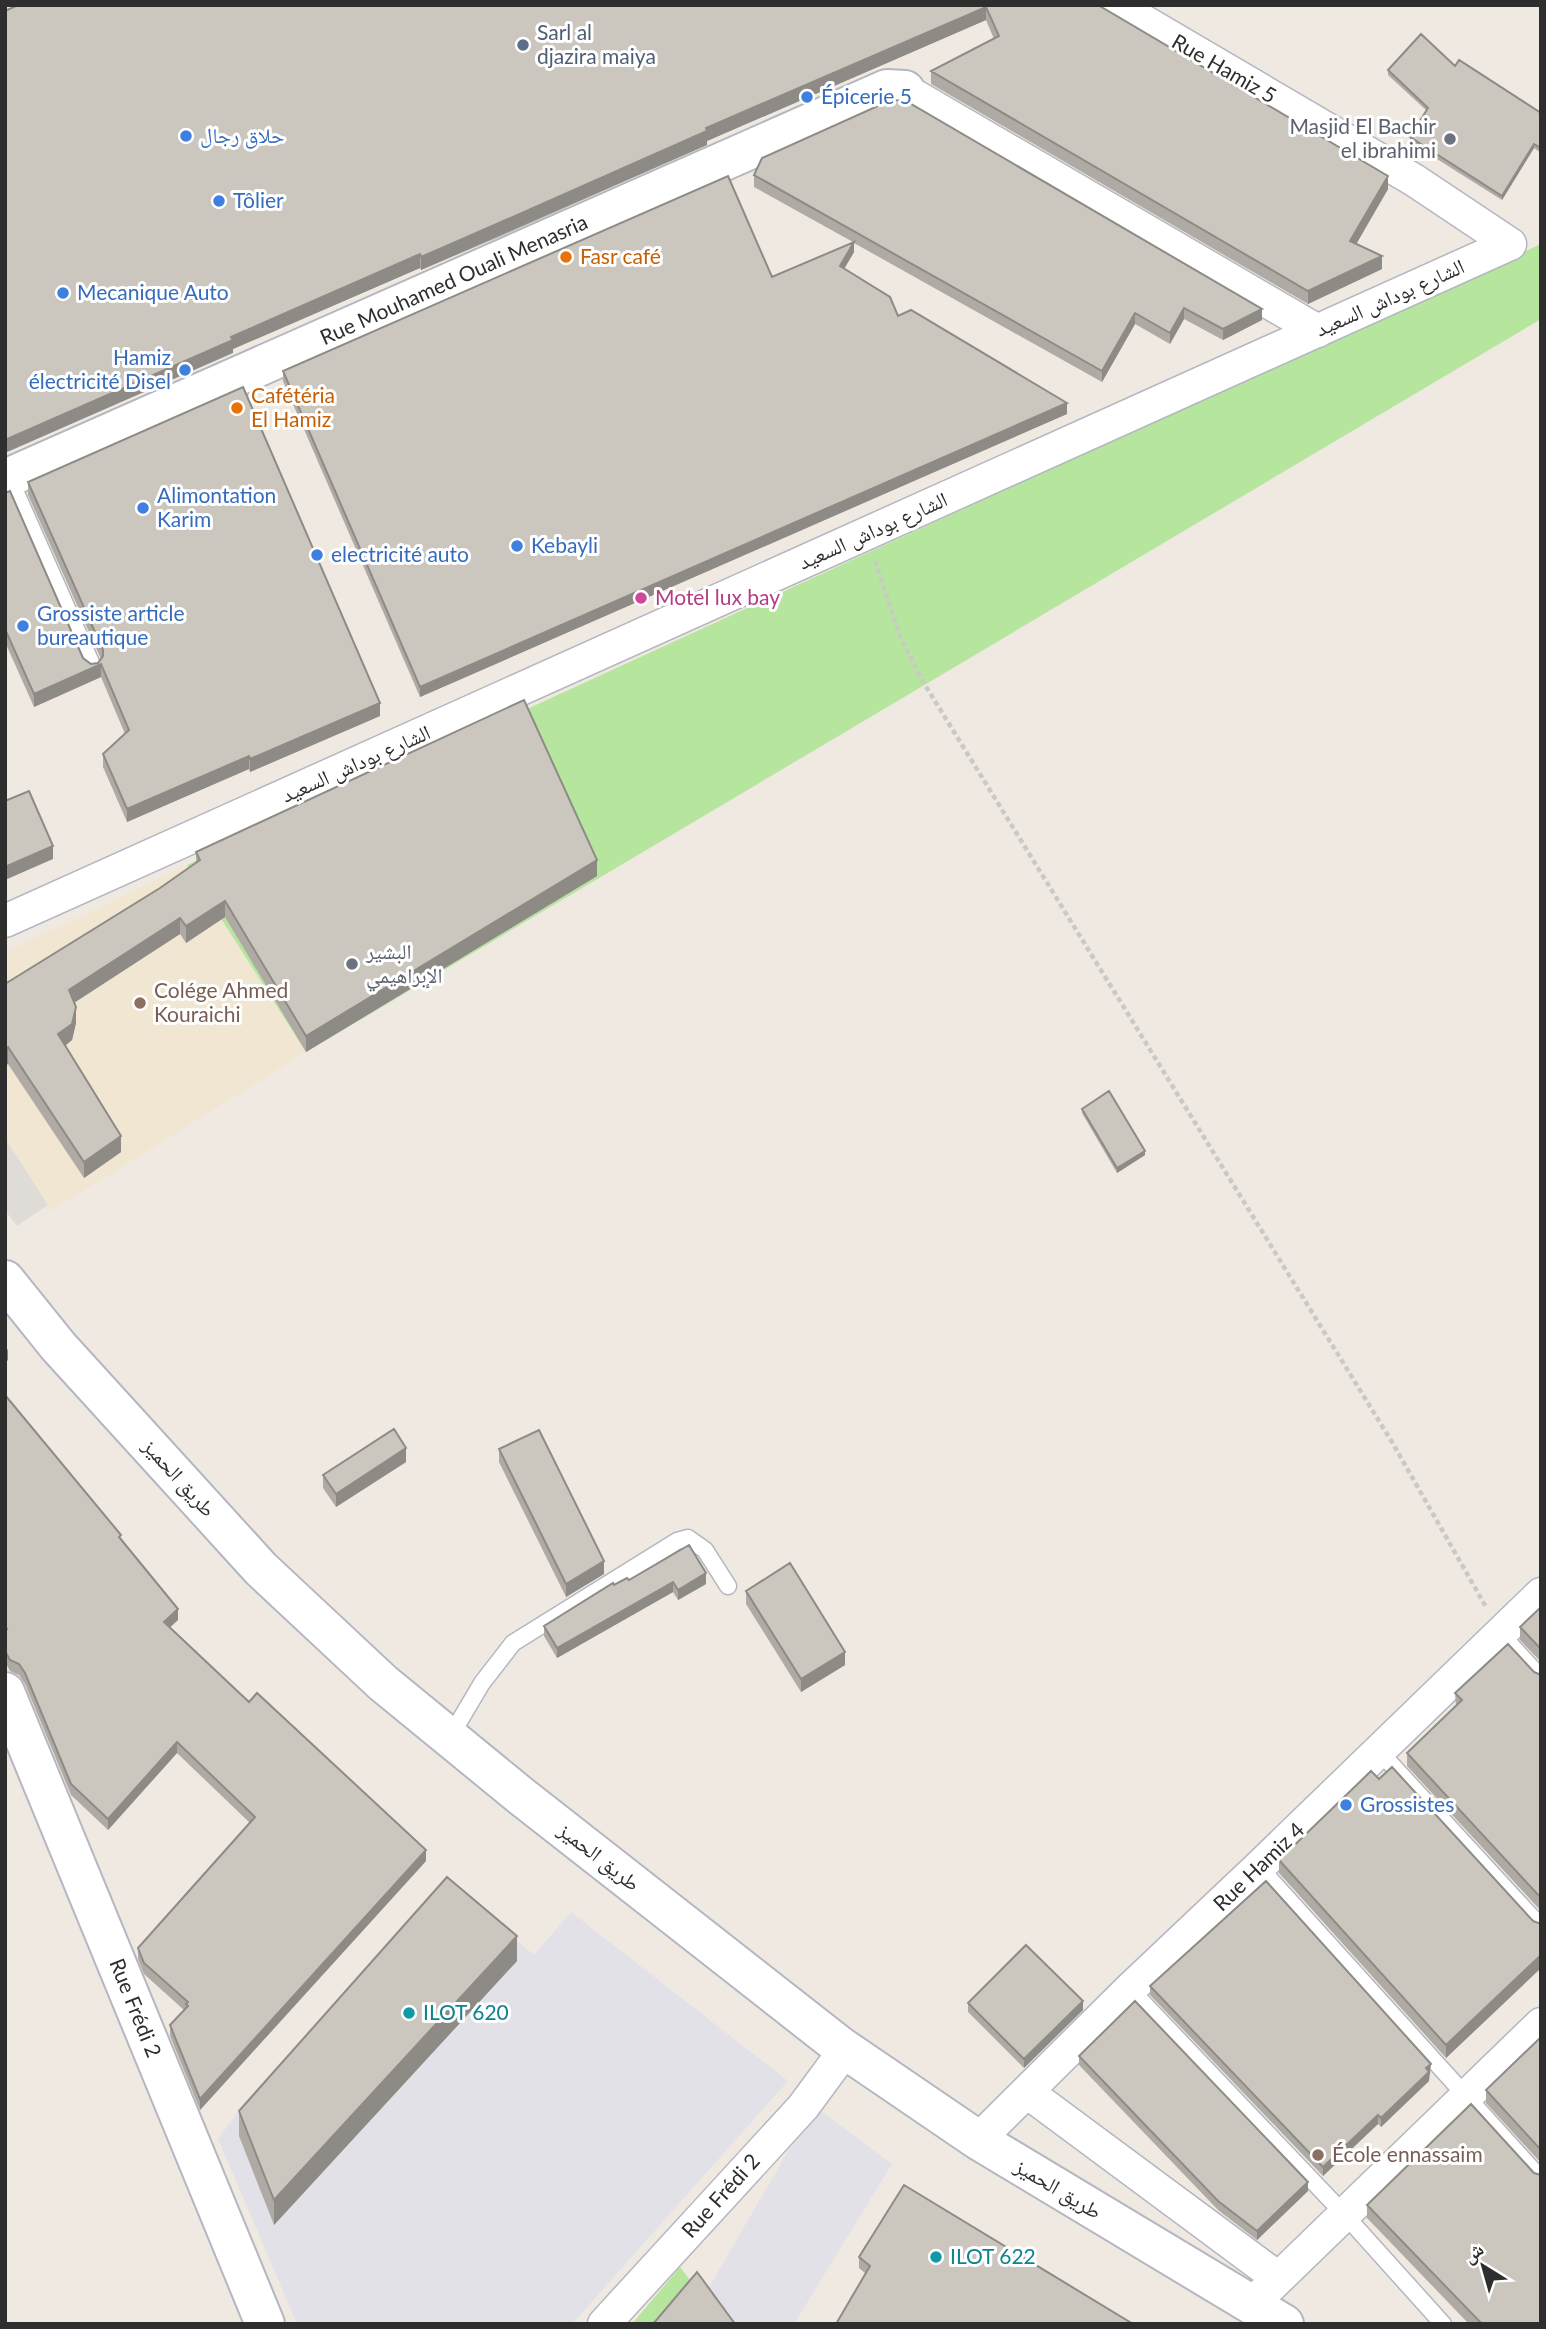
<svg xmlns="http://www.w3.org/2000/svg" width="1546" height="2329" font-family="Lato,'Noto Naskh Arabic',sans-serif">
<rect width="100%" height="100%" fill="#efe9e1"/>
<path fill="#e3e1e8" d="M448 1883 534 1955 571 1912 788 2081 572 2324H297L218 2139 240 2109Z
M814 2106 892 2164 794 2324H729L707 2291Z"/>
<path fill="#f0e6d1" d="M187 865 306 1052 51 1211 5 1137V953Z"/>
<path fill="#b6e59e" d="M1541 244V319L306 1052 187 865Z
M680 2267 697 2289 668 2324H632Z"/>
<path fill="#dfdcd8" d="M5 1138 48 1205 17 1226 5 1210Z"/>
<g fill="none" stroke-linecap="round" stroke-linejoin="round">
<g stroke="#b4b7c1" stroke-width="19">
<path id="service" d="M9 477 93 667
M1500 1633 1541 1678
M450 1737 482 1683 513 1643 677 1541 688 1538 705 1550 728 1586
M1379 1751 1541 1927
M1259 1867 1541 2179
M1130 1989 1344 2214 1443 2324"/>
</g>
<g stroke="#b4b7c1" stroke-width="35">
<path id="minor" d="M1116 5 1414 180 1510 244
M905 90 1318 331
M5 921 1510 244
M1027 2092 1278 2278
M978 2140 1130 1989 1259 1867 1541 1594
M1251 2305 1541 2024
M604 2324 803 2107 834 2065"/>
</g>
<g stroke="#b4b7c1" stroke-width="42">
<path id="tertiary" d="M5 479 887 89 905 90
M5 1692 265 2324"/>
</g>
<g stroke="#b4b7c1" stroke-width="42">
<path id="secondary" d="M5 1280 58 1346 261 1569 383 1683 521 1796 840 2046 978 2140 1284 2324"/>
</g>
<path stroke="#c9c9c9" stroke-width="4.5" stroke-dasharray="5 3.5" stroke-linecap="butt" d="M875 561 900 636 922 680 1392 1442 1486 1607"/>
<use href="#service" stroke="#fff" stroke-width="16"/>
<use href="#minor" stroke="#fff" stroke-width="32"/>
<use href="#tertiary" stroke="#fff" stroke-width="38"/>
<use href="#secondary" stroke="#fff" stroke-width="38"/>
</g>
<path fill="#afaba4" d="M1098 5 1388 189 1356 244 1382 269 1308 304 931 84V71L994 39 986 20 707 141V145L499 237 421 270 420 268 233 349V353L5 11Z
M1455 66 1541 113V153L1534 148 1502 200 1410 142V137L1427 111 1388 75V70Z
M754 175 1262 320 1223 340 1184 319 1170 344 1135 324 1102 382 854 243V252L844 269 898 316 1067 414 420 697 283 381V371L772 277 853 242 754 187Z
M28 482 380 716 250 772 249 769 127 822 103 767V754L125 734 101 677 34 707 5 642V493L83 658 91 664 98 663 101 659 28 495Z
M196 852 597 876 306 1052 225 917 186 943 180 934 74 1003 76 1023 72 1040 65 1046 121 1152 84 1178 8 1064 5 984 160 888 196 863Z
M1082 1109 1145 1155 1117 1173 1082 1113Z
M5 1395 121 1540 178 1620 170 1627 249 1702 426 1861 200 2110 170 2036V2025L184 2010 144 1974 138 1959V1948L250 1823 177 1753 108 1830 71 1795 25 1684 19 1675 10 1671 5 1662Z
M499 1449 604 1574 566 1597 499 1462Z
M406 1462 336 1507 323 1488V1475Z
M629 1580 706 1584 678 1600 673 1592 557 1658 544 1636V1626L614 1585Z
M746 1591 845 1665 801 1692 746 1604Z
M1541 1607V1662L1520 1640V1627Z
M1534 1672 1541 1675V1911L1407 1766V1753L1456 1706 1455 1693Z
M1379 1779 1533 1921 1541 1924V1968L1446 2058 1279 1873V1860Z
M517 1961 274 2225 239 2136V2111Z
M1150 1986 1431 2073 1429 2074V2081L1381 2127 1378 2124 1323 2176 1150 1995Z
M968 2003 1083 2010 1024 2068 968 2012Z
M1541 2037V2163L1486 2103V2090Z
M1079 2056 1308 2191 1257 2240 1218 2210 1079 2065Z
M1534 2173 1541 2324H1469L1367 2218V2205Z
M859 2257 1133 2324 865 2273 859 2268Z"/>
<path fill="#8e8b86" d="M986 7V20L707 141V145L421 270V257L706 128Z
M1534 144V148L1502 200V196Z
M1388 176V189L1350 255V241Z
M854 242V252L840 276V266Z
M420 254V268L233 349V353L5 453V440L231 337Z
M1382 256V269L1308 304V291Z
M1184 308V319L1170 344V333Z
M1262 309V320L1223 340V329Z
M1135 313V324L1102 382V371Z
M1067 403V414L420 697V687Z
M101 664V677L34 707V694Z
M380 703V716L250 772V759Z
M249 756V769L127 822V809Z
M53 846V859L5 880V867Z
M597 860V876L306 1052V1036Z
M225 901V917L186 943V926Z
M180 918V934L69 1006V990Z
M76 1007V1023L72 1040 58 1051V1034Z
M8 1047V1064L5 1066V1050Z
M121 1136V1152L84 1178V1162Z
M1145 1151V1155L1117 1173V1168Z
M8 1349V1360L5 1363V1352Z
M406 1448V1462L336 1507V1494Z
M604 1561V1574L566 1597V1584Z
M706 1573V1584L678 1600V1590Z
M673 1582V1592L557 1658V1648Z
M178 1609V1620L164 1633V1622Z
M845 1652V1665L801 1692V1679Z
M177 1742V1753L108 1830V1819Z
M426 1850V1861L200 2110V2099Z
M517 1936V1961L274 2225V2200Z
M1541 1955V1968L1446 2058V2045Z
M1083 2001V2010L1024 2068V2059Z
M1431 2064 1429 2081 1381 2127V2118Z
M1378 2115V2124L1323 2176V2167Z
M1308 2182V2191L1257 2240V2231Z"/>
<path fill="#cbc7bf" stroke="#8e8b86" stroke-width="2" d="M18 5H1098L1388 176 1350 241 1382 256 1308 291 931 71 999 36 986 7 706 128 707 131 499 223 421 257 420 254 231 337 233 340 5 440V11Z
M1421 34 1455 66 1459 60 1541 113V148L1534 144 1502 196 1410 137 1428 108 1388 70Z
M891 100 906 101 1262 309 1223 329 1184 308 1170 333 1135 313 1102 371 754 175 762 158Z
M728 176 772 277 854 242 840 266 890 297 898 316 911 310 1067 403 420 687 283 371Z
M243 387 380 703 250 759 249 756 127 809 103 754 129 730 101 664 34 694 5 629V493L10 491 83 658 91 664 98 663 103 656V650L28 482Z
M524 700 597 860 306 1036 225 901 186 926 180 918 69 990 76 1007 72 1024 58 1034 121 1136 84 1162 8 1047 5 1050V984L160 888 200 860 196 852Z
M29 791 53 846 5 867V801Z
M1109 1091 1145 1151 1117 1168 1082 1109Z
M5 1395 121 1535 119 1537 178 1609 164 1622 249 1702 257 1693 426 1850 200 2099 170 2025 188 2006 186 2004 188 2002 144 1963 138 1948 255 1817 177 1742 108 1819 71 1784 25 1673 19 1664 10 1660 5 1651V1630L7 1629 5 1626Z
M394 1429 406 1448 336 1494 323 1475Z
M539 1430 604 1561 566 1584 499 1449Z
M689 1545 706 1573 678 1590 673 1582 557 1648 544 1626 613 1583 614 1585 627 1578 629 1580Z
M790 1563 845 1652 801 1679 746 1591Z
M1541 1607V1649L1520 1627Z
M1508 1644 1534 1672 1541 1675V1898L1407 1753 1462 1700 1455 1693Z
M1392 1767 1533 1921 1541 1924V1955L1446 2045 1279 1860 1371 1771 1379 1779Z
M447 1877 517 1936 274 2200 239 2111Z
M1266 1881 1431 2064 1426 2068 1429 2072 1381 2118 1378 2115 1323 2167 1150 1986Z
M1026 1945 1083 2001 1024 2059 968 2003Z
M1135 2001 1308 2182 1257 2231 1218 2201 1079 2056Z
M1541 2037V2150L1486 2090Z
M1471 2104 1534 2173 1541 2175V2324H1482L1367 2205Z
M904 2185 1133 2324H836L870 2266 859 2257Z
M697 2272 735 2324H653Z"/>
<circle fill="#5c6f8a" stroke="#fff" stroke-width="2.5" cx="523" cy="45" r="7"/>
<g fill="#3f7fe0" stroke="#fff" stroke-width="2.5">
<circle cx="807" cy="97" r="7"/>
<circle cx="186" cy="136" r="7"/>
<circle cx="219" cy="201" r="7"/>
<circle cx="63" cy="293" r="7"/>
<circle cx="185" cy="370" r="7"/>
<circle cx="143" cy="508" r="7"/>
<circle cx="517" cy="546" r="7"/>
<circle cx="317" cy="555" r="7"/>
<circle cx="23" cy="626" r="7"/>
<circle cx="1346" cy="1805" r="7"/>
</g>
<g fill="#6b7280" stroke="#fff" stroke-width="2.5">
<circle cx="1450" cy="139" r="7"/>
<circle cx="352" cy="964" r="7"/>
</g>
<g fill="#e8710a" stroke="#fff" stroke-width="2.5">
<circle cx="566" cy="257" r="7"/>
<circle cx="237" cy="408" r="7"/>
</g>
<circle fill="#d1479c" stroke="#fff" stroke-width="2.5" cx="641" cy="598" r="7"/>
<g fill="#8d6e63" stroke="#fff" stroke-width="2.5">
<circle cx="140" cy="1003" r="7"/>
<circle cx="1318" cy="2155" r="7"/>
</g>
<g fill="#0f9aa8" stroke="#fff" stroke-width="2.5">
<circle cx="409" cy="2013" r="7"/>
<circle cx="936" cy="2257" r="7"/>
</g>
<g text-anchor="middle" stroke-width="6" stroke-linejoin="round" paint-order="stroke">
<g font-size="21" fill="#4e5e75" stroke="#fff" text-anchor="start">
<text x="537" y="40">Sarl al<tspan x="537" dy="24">djazira maiya</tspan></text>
</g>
<g font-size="21" fill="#2e2e2e" stroke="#fff">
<text transform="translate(1224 69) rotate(30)" y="7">Rue Hamiz 5</text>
<text transform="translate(454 280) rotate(-24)" y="7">Rue Mouhamed Ouali Menasria</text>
<text transform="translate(1390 298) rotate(-24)" y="7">الشارع بوداش السعيد</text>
<text transform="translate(873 531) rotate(-24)" y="7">الشارع بوداش السعيد</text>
<text transform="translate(356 764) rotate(-24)" y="7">الشارع بوداش السعيد</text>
<text transform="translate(179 1478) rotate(48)" y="7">طريق الحميز</text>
<text transform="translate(599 1857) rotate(38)" y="7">طريق الحميز</text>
<text transform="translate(1259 1867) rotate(-44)" y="7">Rue Hamiz 4</text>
<text transform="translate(135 2008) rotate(68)" y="7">Rue Frédi 2</text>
<text transform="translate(1058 2189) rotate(31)" y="7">طريق الحميز</text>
<text transform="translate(721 2196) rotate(-48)" y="7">Rue Frédi 2</text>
</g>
<g font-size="21" fill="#366cbe" stroke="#fff" text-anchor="start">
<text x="821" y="104">Épicerie 5</text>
<text x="200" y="143">حلاق رجال</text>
<text x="233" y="208">Tôlier</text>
<text x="77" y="300">Mecanique Auto</text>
<text x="171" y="365" text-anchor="end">Hamiz<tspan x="171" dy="24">électricité Disel</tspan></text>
<text x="157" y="503">Alimontation<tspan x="157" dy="24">Karim</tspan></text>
<text x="531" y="553">Kebayli</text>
<text x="331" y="562">electricité auto</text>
<text x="37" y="621">Grossiste article<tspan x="37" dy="24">bureautique</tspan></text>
<text x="1360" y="1812">Grossistes</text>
</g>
<g font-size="21" fill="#5b616d" stroke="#fff" text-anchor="end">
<text x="1436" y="134">Masjid El Bachir<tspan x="1436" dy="24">el ibrahimi</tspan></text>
<text x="366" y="959" text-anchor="start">البشير<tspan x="366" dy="24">الإبراهيمي</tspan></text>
</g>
<g font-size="21" fill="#c56008" stroke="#fff" text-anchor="start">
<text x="580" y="264">Fasr café</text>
<text x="251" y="403">Cafétéria<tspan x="251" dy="24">El Hamiz</tspan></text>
</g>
<g font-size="21" fill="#b23c85" stroke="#fff" text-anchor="start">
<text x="655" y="605">Motel lux bay</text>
</g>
<g font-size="21" fill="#785e54" stroke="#fff" text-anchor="start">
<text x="154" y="998">Colége Ahmed<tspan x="154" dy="24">Kouraichi</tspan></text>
<text x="1332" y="2162">École ennassaim</text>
</g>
<g font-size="21" fill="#0d838f" stroke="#fff" text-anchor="start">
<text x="423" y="2020">ILOT 620</text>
<text x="950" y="2264">ILOT 622</text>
</g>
</g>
<rect width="1546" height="2329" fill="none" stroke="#2e2e2e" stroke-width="14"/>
<g transform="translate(1483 2266) rotate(323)" stroke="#ffffff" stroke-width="5" paint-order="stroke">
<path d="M0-5L12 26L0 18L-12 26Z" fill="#2e2e2e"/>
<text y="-10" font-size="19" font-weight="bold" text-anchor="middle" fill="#2e2e2e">ش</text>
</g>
</svg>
